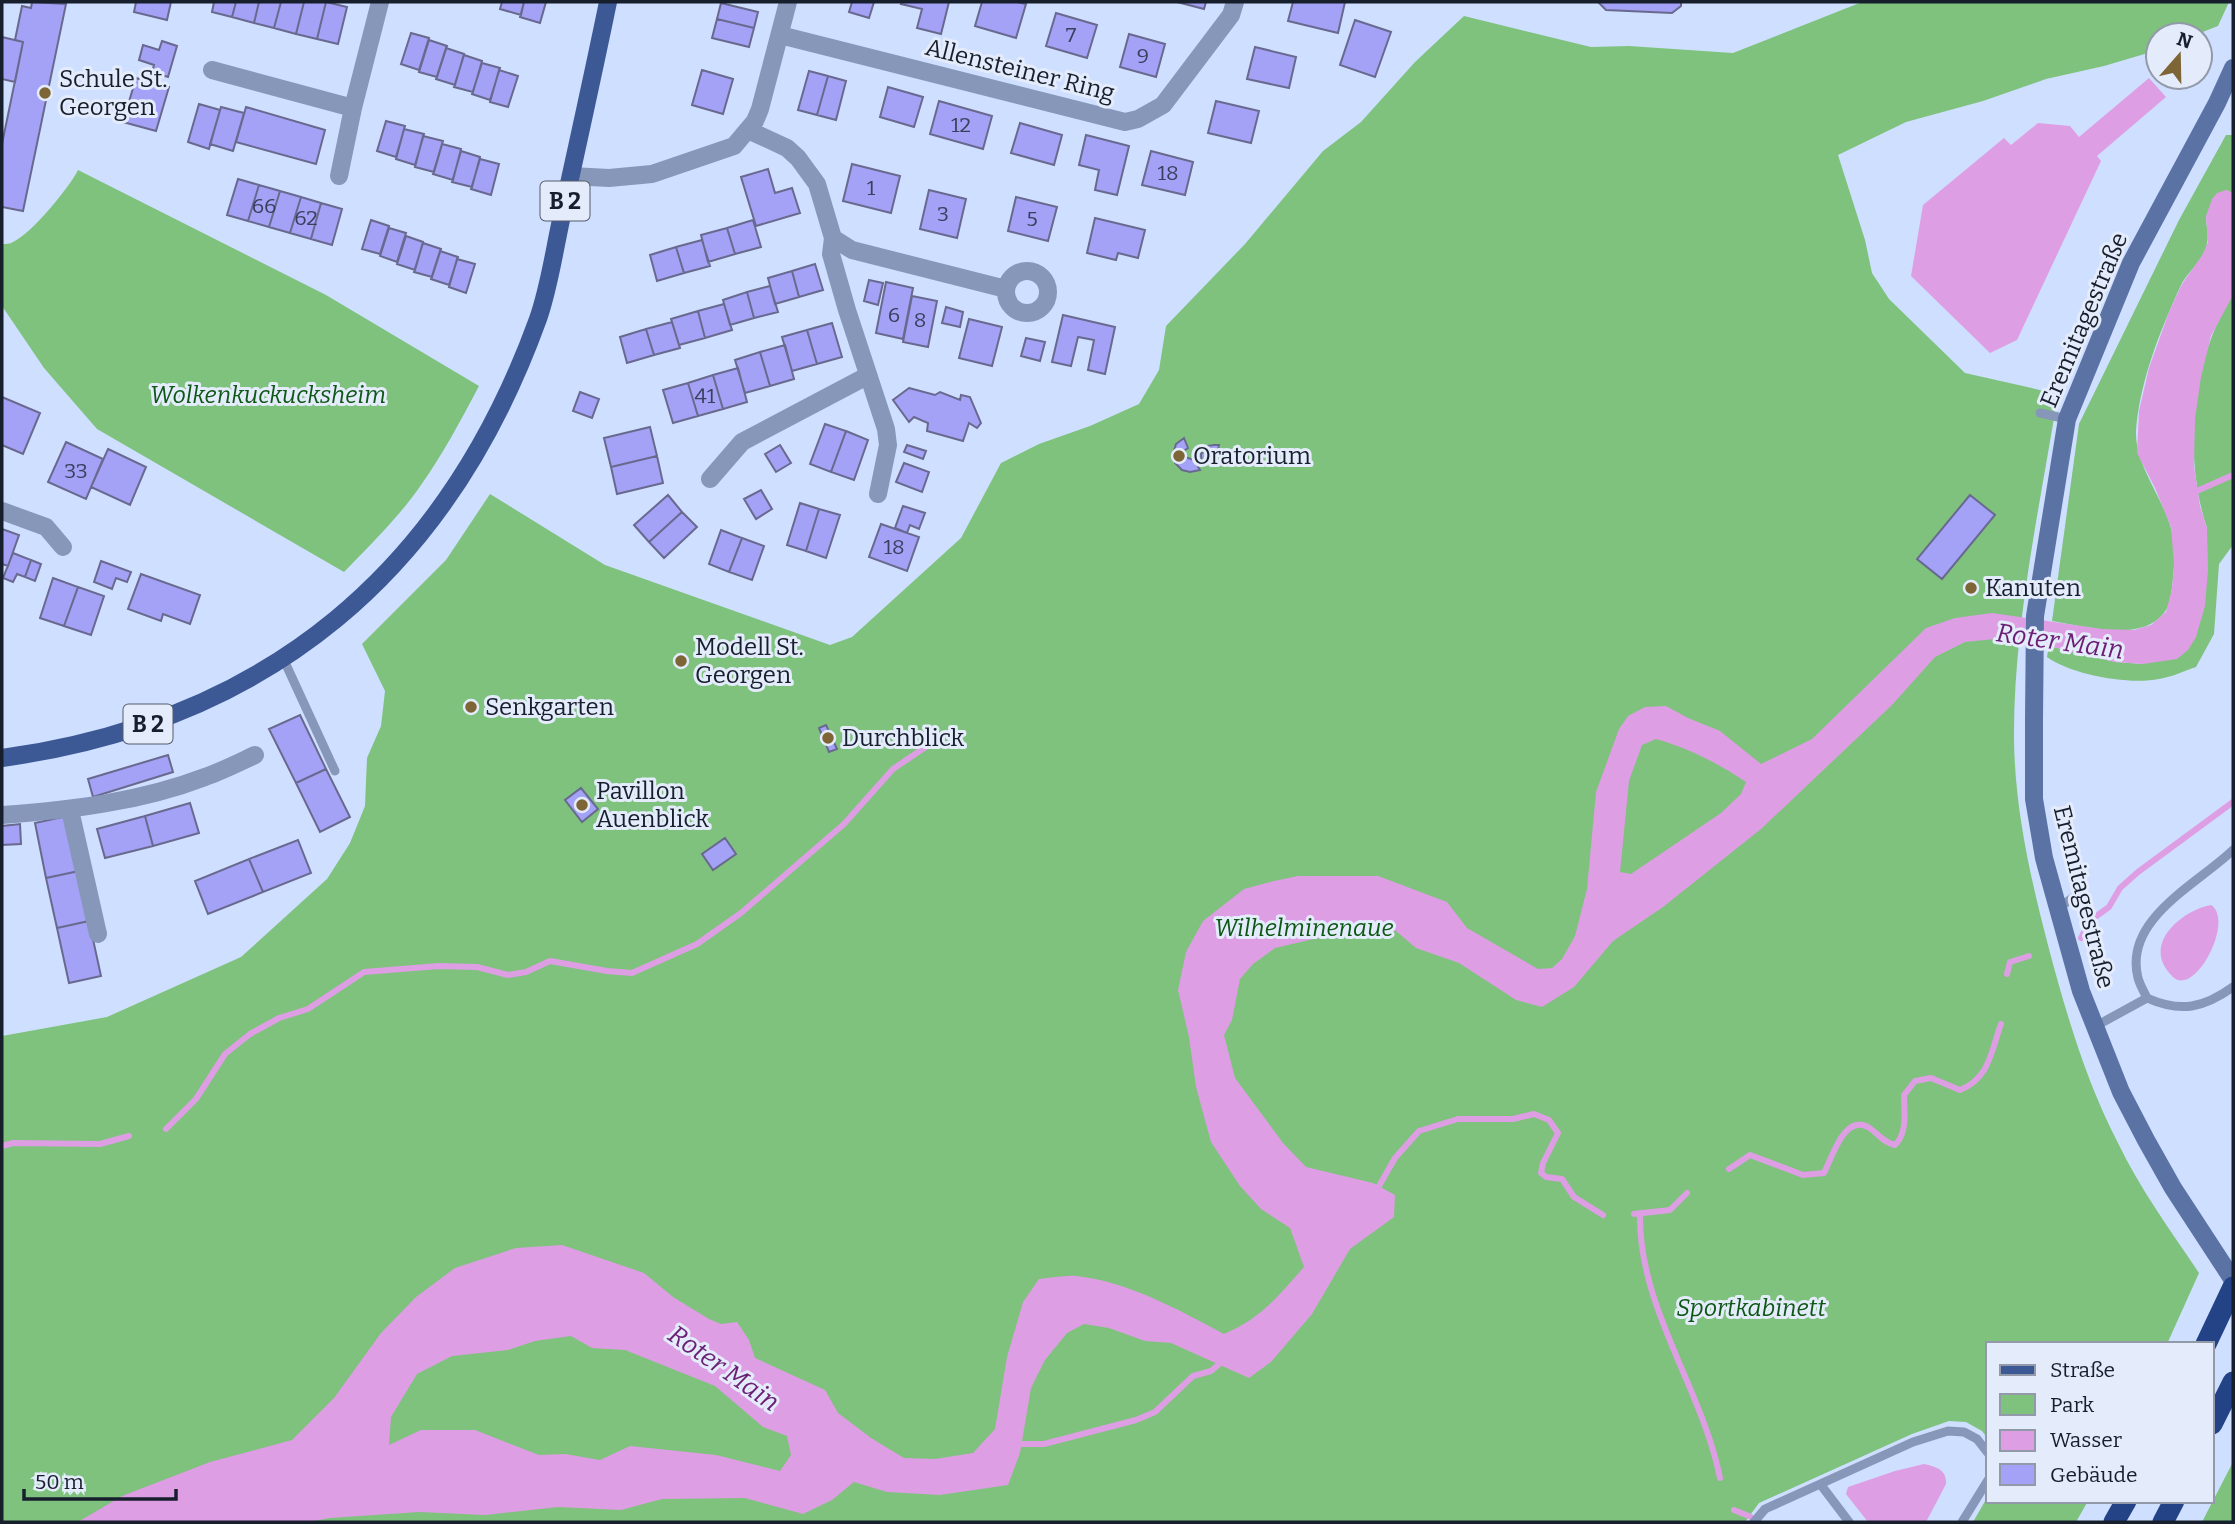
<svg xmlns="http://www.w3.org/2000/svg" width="2235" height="1524" font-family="Bitter,serif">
<rect width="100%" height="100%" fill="#cfdfff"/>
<path fill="#7ec27d" d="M1862 2H2229L2218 26 2195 35H2158V50L2104 66 2046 79 1983 101 1906 122 1838 155 1865 240 1872 273 1889 299 1965 373 2058 394C2040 506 2013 627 2014 740 2015 811 2031 880 2049 949 2067 1016 2086 1081 2118 1143 2140 1189 2171 1231 2199 1273L2167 1344H1988V1439L1982 1431 1966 1422 1949 1421 1912 1434 1759 1503 1745 1522H2V1036L107 1017 241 957 327 879 350 843 365 806 367 758 381 726 385 691 362 644 446 560 490 494 605 565 830 645 852 637 961 538 1001 463 1039 444 1090 426 1139 404 1159 370 1166 326 1245 244 1323 151 1361 122 1415 62 1464 16 1591 47 1629 46 1733 53Z
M2226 135H2233V193L2226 190 2206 216C2206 225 2209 235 2207 243 2205 258 2190 270 2182 283 2179 289 2176 296 2173 303 2156 341 2139 388 2136 431 2135 464 2160 493 2170 525 2175 540 2175 561 2173 578 2172 588 2171 605 2164 613 2141 643 2084 626 2052 621L2079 424 2179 220Z
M78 170 326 295 479 386C461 420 443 454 421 485 399 517 371 544 344 572L97 429 44 368 2 306V244C6 244 10 244 13 242 31 234 69 188 78 170Z
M2233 295V545L2219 564 2214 634 2196 667C2184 671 2172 677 2159 679 2129 685 2072 675 2047 657L2049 646 2115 662 2143 664 2207 528C2183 457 2191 358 2233 295Z
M2233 1462V1522H2202Z
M1988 1496V1501H2088L2076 1522H1973Z"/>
<path fill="#de9ee4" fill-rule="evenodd" d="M2149 78 2166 97 2097 156 2101 161 2017 340 1990 353 1911 276 1923 205 2004 138 2011 145 2038 123 2070 126 2079 137Z
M2226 190 2233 193V295L2211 336 2201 377 2195 419 2194 466 2200 506 2207 528 2208 570 2205 606 2196 637 2188 650 2177 659 2143 664 2115 662 2049 646 1995 639 1965 642 1935 657 1892 705 1761 829 1663 907 1613 941 1574 987 1542 1007 1516 1000 1459 963 1416 948 1396 931H1348L1275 948 1253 964 1240 979 1232 1020 1224 1035 1235 1078 1283 1143 1306 1167 1373 1183 1395 1195 1394 1217 1350 1249 1312 1314 1271 1362 1249 1378 1171 1343 1145 1341 1109 1328 1084 1324 1067 1333 1045 1360 1031 1388 1020 1453 1008 1485 940 1495 887 1492 854 1482 832 1500 803 1514 745 1498 662 1499 621 1510 558 1507 485 1515 419 1512 330 1518 308 1522H78L122 1496 210 1462 292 1440 334 1398 381 1333 416 1297 455 1268 516 1248 562 1245 644 1273 673 1297 709 1319 721 1324 737 1322 749 1340 755 1358 825 1390 838 1413 871 1438 904 1458 935 1459 973 1453 995 1429 1007 1357 1023 1302 1039 1279C1051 1278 1065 1275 1077 1276 1129 1282 1179 1310 1224 1334 1262 1318 1278 1296 1304 1267L1290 1228 1261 1209 1240 1186 1211 1142 1196 1087 1189 1037 1178 990 1186 952 1203 921 1244 889 1274 881 1298 876H1378L1447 902 1467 928 1538 969 1552 968 1562 959 1575 936 1587 889 1596 792 1619 729 1628 716 1645 707 1666 706 1688 718 1720 731 1761 764 1812 739 1926 628 1955 618 1992 613 2102 629 2134 630 2151 625 2166 612 2172 589 2174 565 2171 527 2155 488 2137 453 2139 411 2149 368 2169 312 2182 284 2203 254 2208 242 2206 216 2212 199 2217 193ZM1656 739C1688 748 1718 763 1746 782L1741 794 1721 813 1631 874 1620 872 1629 781 1642 745ZM571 1336 592 1348 625 1350 715 1386 763 1427 787 1436 791 1455 780 1471 716 1455 630 1446 600 1460 565 1454 539 1455 475 1430H421L389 1445 391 1417 417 1374 452 1356 508 1350 535 1341Z
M2211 905C2235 920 2195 998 2173 977 2140 946 2180 911 2211 905Z
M1924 1464C1937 1467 1947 1470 1946 1484L1926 1522H1868L1846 1494 1848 1487 1895 1471Z"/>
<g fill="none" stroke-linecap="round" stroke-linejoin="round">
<path stroke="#de9ee4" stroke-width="6" d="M2190 494 2233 475
M2081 938 2091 920 2109 907 2120 888 2138 872 2233 802
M2007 974 2010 962 2029 956
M166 1129 196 1099 225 1054 250 1034 279 1018 308 1009 364 972 439 966 477 967 508 975 526 972 550 961 607 971 632 973 697 944 741 913 844 824 893 769 936 740
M2 1146 13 1143 100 1144 129 1136
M1729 1169 1750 1155 1803 1175 1824 1173C1832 1158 1844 1114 1868 1127 1878 1133 1882 1142 1895 1145 1908 1132 1904 1112 1904 1095L1915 1081 1931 1078 1960 1090C1990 1078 1991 1051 2001 1024
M1375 1193 1395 1158 1419 1131 1458 1119H1513L1534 1114 1549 1120 1558 1133 1543 1163 1541 1173 1546 1177 1562 1179 1574 1197 1603 1215
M1640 1213C1638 1307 1702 1388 1720 1478
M1634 1214 1670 1210 1687 1193
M1015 1444H1044L1136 1420 1155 1412 1193 1376 1211 1371 1225 1359
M1734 1510 1751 1517"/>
</g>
<path fill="#a3a2f6" stroke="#69698f" stroke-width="2" d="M32 2 66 4 23 211 2 207V144L23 42 15 40 22 6 31 8Z
M136 2H171L167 20 134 12Z
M214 2H236L232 17 212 12Z
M236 2H259L254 23 232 17Z
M259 2H281L274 28 254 23Z
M281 2H304L296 34 274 28Z
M304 2H326L317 39 296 34Z
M326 2 347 7 338 44 317 39Z
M502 2H524L521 15 500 9Z
M524 2H546L540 23 520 17Z
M852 2H874L869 18 849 12Z
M902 2H949L941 34 917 28 922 9 901 4Z
M982 2H1017L1026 4 1016 38 975 26Z
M1177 2H1206L1204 9Z
M1293 2H1345L1338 33 1288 21Z
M1598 2H1681V6L1672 13 1606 10Z
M721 3 758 12 754 28 717 19Z
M1056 13 1097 25 1087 58 1046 46Z
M717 19 754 28 749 47 712 38Z
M1355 20 1391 32 1375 77 1340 65Z
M411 33 429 38 419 70 401 64Z
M1129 34 1165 44 1156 77 1120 67Z
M2 37 23 42 15 82 2 79Z
M429 40 447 46 437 77 419 72Z
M162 41 177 46 168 77 152 72 154 65 139 60 143 45 159 50Z
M1255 47 1296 57 1289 88 1247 79Z
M446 48 464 54 455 85 436 79Z
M464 55 482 61 473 92 454 87Z
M482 63 500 68 490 100 472 94Z
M499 70 518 76 508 107 490 102Z
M702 70 733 79 723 114 692 105Z
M809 71 828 76 817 115 798 110Z
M828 76 846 81 836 120 817 115Z
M136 78 169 87 156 131 123 122Z
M888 87 923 97 914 127 880 117Z
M939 101 992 116 983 149 930 134Z
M1216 101 1259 111 1251 143 1208 133Z
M199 104 220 110 209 149 188 142Z
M221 107 244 113 233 151 210 144Z
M246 107 325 130 316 164 236 142Z
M386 121 405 126 396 157 377 151Z
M1020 123 1062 135 1054 165 1011 153Z
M404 129 424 134 415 165 396 159Z
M1086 135 1129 146 1117 195 1095 190 1099 170 1079 165Z
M423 136 443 141 434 172 415 167Z
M442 144 461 149 453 180 433 174Z
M461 151 480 157 472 187 452 182Z
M1151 151 1193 162 1185 195 1142 185Z
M480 159 499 164 491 195 471 189Z
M852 164 900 176 891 213 843 201Z
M768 169 775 193 792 188 800 213 756 226 741 177Z
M238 179 259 185 248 221 227 215Z
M259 185 280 191 269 227 248 221Z
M929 190 966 199 957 238 920 229Z
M280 191 301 197 290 233 269 227Z
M301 197 321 203 311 239 290 233Z
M1016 197 1057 207 1048 241 1008 231Z
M321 203 342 209 332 245 311 239Z
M1095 218 1145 230 1138 258 1118 253 1116 260 1087 253Z
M371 220 389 226 380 254 362 249Z
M753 220 761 247 735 254 727 228Z
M389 228 406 233 397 262 380 256Z
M727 228 735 254 708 262 701 235Z
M406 236 423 242 415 270 397 264Z
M702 240 710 266 684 273 676 247Z
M423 243 441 249 432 277 414 272Z
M676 247 684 273 657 281 650 255Z
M440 251 458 257 449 285 431 279Z
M457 259 475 264 466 293 449 287Z
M815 264 823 290 799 297 792 271Z
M792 271 799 297 775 304 768 278Z
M869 280 883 283 878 305 864 301Z
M886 282 913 288 903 339 876 333Z
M770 286 778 312 754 318 747 292Z
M747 292 754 318 730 325 723 300Z
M912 296 937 301 928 347 903 342Z
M724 304 732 330 705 338 698 311Z
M946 307 963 312 960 327 942 323Z
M698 311 705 338 679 345 671 319Z
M1063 315 1115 327 1105 374 1088 370 1094 340 1078 337 1071 366 1052 362Z
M969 319 1002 327 992 366 959 358Z
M672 322 680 348 654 355 646 329Z
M832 323 842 357 817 364 807 330Z
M646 329 654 355 627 363 620 337Z
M807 330 817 364 792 371 782 337Z
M1026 338 1045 342 1040 361 1021 356Z
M785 345 794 379 770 386 760 352Z
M760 352 770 386 745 393 735 360Z
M738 368 747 402 723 409 713 375Z
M713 375 723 409 698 416 688 383Z
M688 383 698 416 673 423 663 390Z
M909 388 935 395 940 392 960 400 961 395 970 397 981 423 977 428 969 423 963 441 927 431 928 423 914 417 909 422 893 400Z
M580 392 599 399 592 418 573 411Z
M2 397 40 413 23 454 2 445Z
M825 424 846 431 831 472 810 464Z
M650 427 657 456 611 467 604 438Z
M846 431 868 440 854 480 831 472Z
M1184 438 1188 448 1185 450V457L1194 460 1200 470 1190 472 1182 470 1175 463 1173 454 1176 444Z
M66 442 103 459 86 499 48 482Z
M780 445 791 463 776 472 765 454Z
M907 445 926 451 923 459 904 452Z
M1214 445H1219L1217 454 1211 461 1202 465 1201 454 1207 449V446Z
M108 449 146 467 130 505 91 487Z
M657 456 663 483 617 494 611 467Z
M904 463 929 472 922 492 896 482Z
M761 490 772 509 756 519 744 499Z
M668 495 682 512 649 542 634 525Z
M1970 495 1995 515 1942 579 1917 559Z
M800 503 819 509 806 551 787 545Z
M903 506 925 513 919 529 910 525 907 533 895 528Z
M819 509 840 515 826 558 806 551Z
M682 512 697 527 664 558 649 542Z
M881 524 919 537 907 571 869 557Z
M2 529 19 535 8 566 2 564Z
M721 530 742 538 729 572 709 564Z
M742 538 764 546 752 580 729 572Z
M13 553 31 560 25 577 17 574 13 582 3 578Z
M31 560 41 564 35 581 25 577Z
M101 561 131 572 127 582 116 578 112 589 94 582Z
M141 574 200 595 190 624 163 614 161 621 128 609Z
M53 578 78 587 64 626 40 618Z
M78 587 104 596 91 635 64 626Z
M300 715 326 769 296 783 269 729Z
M826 725 837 749 829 752 819 728Z
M168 755 173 772 93 797 88 779Z
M326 769 350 817 320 832 296 783Z
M581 788 598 809 582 822 565 800Z
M190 803 199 833 153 846 145 816Z
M67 816 79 871 46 878 35 823Z
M145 816 153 846 105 858 97 829Z
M20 824 21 844 2 845V826Z
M725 838 736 854 713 870 702 854Z
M298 840 311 873 263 892 249 859Z
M249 859 263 892 208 914 195 881Z
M79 871 89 921 57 928 46 878Z
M89 921 101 976 69 983 57 928Z"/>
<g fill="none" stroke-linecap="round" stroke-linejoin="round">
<path stroke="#8697b9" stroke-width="9" d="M2040 413 2067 419
M283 658 335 771
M2233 850C2198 884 2123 919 2138 978 2140 985 2144 992 2147 998 2181 1013 2204 1008 2233 987
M2057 909 2081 892
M2094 1027 2147 998
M1821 1485 1849 1522
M1754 1522 1765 1509 1913 1442 1948 1431 1964 1432 1977 1439 1988 1453
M1962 1522 1988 1480"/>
<path stroke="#8697b9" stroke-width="18" d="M780 35 1125 122 1138 119 1163 105 1231 15 1235 2
M212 70 353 108
M748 130 787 148 798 158 817 184 833 238 831 254 847 310 886 429 888 445 878 494
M339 176 353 108 380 2
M571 176 609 178 652 174 734 146 755 121 760 109 788 2
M833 238 852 250 1006 289
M1006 292a21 21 0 1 1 42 0a21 21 0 1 1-42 0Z
M710 479 742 442 867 376
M2 511 46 527 63 547
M70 810 98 934
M2 815C70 810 140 802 205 777 222 771 238 763 255 755"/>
<path stroke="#5b73a4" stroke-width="18" d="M2233 68 2217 103 2131 263 2067 419 2035 616 2034 718V799L2044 858 2081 991 2121 1092 2146 1140 2173 1188 2233 1280"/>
<path stroke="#3d5995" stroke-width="18" d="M2 758C269 721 447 571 538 319 549 288 554 252 561 220 577 147 593 75 608 2"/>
<path stroke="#244286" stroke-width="21" d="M2206 1344 2233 1287
M2212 1424 2233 1382
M2114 1522 2126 1501
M2163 1522 2174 1501"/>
</g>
<g fill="#7d6536" stroke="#e4ecfc" stroke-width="2.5">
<circle cx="45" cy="93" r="7"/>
<circle cx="1179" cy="456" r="7"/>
<circle cx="1971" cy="588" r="7"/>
<circle cx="681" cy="661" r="7"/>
<circle cx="471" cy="707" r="7"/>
<circle cx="828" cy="738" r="7"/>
<circle cx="582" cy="805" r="7"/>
</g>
<g text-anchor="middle" stroke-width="6" stroke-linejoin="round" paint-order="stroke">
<g font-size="21" fill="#3a3f5e">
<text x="1071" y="42">7</text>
<text x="1143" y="63">9</text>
<text x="961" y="132">12</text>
<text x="1168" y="180">18</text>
<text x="871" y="195">1</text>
<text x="264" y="213">66</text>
<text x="943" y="221">3</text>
<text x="306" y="225">62</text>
<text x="1032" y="226">5</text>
<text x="894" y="322">6</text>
<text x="920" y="327">8</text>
<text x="705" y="403">41</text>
<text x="76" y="478">33</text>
<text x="894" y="554">18</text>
</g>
<g fill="#e4ecfc" stroke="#545c6a" stroke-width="2">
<rect x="540.5" y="181.5" width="49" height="39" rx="5"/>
<rect x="123.5" y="704.5" width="49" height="39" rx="5"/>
</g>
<g font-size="23" font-weight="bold" fill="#171e2c">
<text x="565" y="209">B 2</text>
<text x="148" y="732">B 2</text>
</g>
<g font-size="24" fill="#171e2c" stroke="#e4ecfc">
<text transform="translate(1020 70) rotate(14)" y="8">Allensteiner Ring</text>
<text transform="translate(2084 320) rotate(-67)" y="8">Eremitagestraße</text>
<text transform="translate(2084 897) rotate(76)" y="8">Eremitagestraße</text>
</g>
<g font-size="24" fill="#171e2c" stroke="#e4ecfc" text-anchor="start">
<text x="59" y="87">Schule St.<tspan x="59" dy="28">Georgen</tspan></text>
<text x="1193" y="464">Oratorium</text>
<text x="1985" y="596">Kanuten</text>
<text x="695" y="655">Modell St.<tspan x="695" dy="28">Georgen</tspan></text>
<text x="485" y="715">Senkgarten</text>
<text x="842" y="746">Durchblick</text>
<text x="596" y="799">Pavillon<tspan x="596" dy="28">Auenblick</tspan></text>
</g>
<g font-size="24" font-style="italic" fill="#0e5714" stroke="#e4ecfc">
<text x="268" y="403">Wolkenkuckucksheim</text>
<text x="1304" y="936">Wilhelminenaue</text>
<text x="1751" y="1316">Sportkabinett</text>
</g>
<g font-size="26" font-style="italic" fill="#6b1f73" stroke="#e4ecfc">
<text transform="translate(2060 641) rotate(8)" y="9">Roter Main</text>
<text transform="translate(724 1368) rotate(35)" y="9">Roter Main</text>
</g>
</g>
<rect width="2235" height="1524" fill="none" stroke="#171e2c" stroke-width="7"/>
<rect x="1986" y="1342" width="228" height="161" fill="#e4ecfc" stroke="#929aa9" stroke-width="2"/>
<rect x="2000" y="1365" width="35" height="10" fill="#3d5995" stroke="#929aa9" stroke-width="2"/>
<text x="2050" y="1377" font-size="21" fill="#171e2c">Straße</text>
<rect x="2000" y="1394" width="35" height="21" fill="#7ec27d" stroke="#929aa9" stroke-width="2"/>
<text x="2050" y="1412" font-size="21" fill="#171e2c">Park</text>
<rect x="2000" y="1430" width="35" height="21" fill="#de9ee4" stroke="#929aa9" stroke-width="2"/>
<text x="2050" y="1447" font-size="21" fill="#171e2c">Wasser</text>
<rect x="2000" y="1464" width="35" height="21" fill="#a3a2f6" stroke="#929aa9" stroke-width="2"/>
<text x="2050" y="1482" font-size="21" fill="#171e2c">Gebäude</text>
<g transform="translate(2179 56) rotate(20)"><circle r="33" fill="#e4ecfc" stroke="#929aa9" stroke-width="2"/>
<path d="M0-5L12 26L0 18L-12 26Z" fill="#7d6536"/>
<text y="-10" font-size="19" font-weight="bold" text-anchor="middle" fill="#171e2c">N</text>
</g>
<path d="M24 1489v10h152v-10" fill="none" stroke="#171e2c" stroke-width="3.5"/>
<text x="35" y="1489" font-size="21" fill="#171e2c" stroke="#e4ecfc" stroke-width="5" paint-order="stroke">50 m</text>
</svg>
